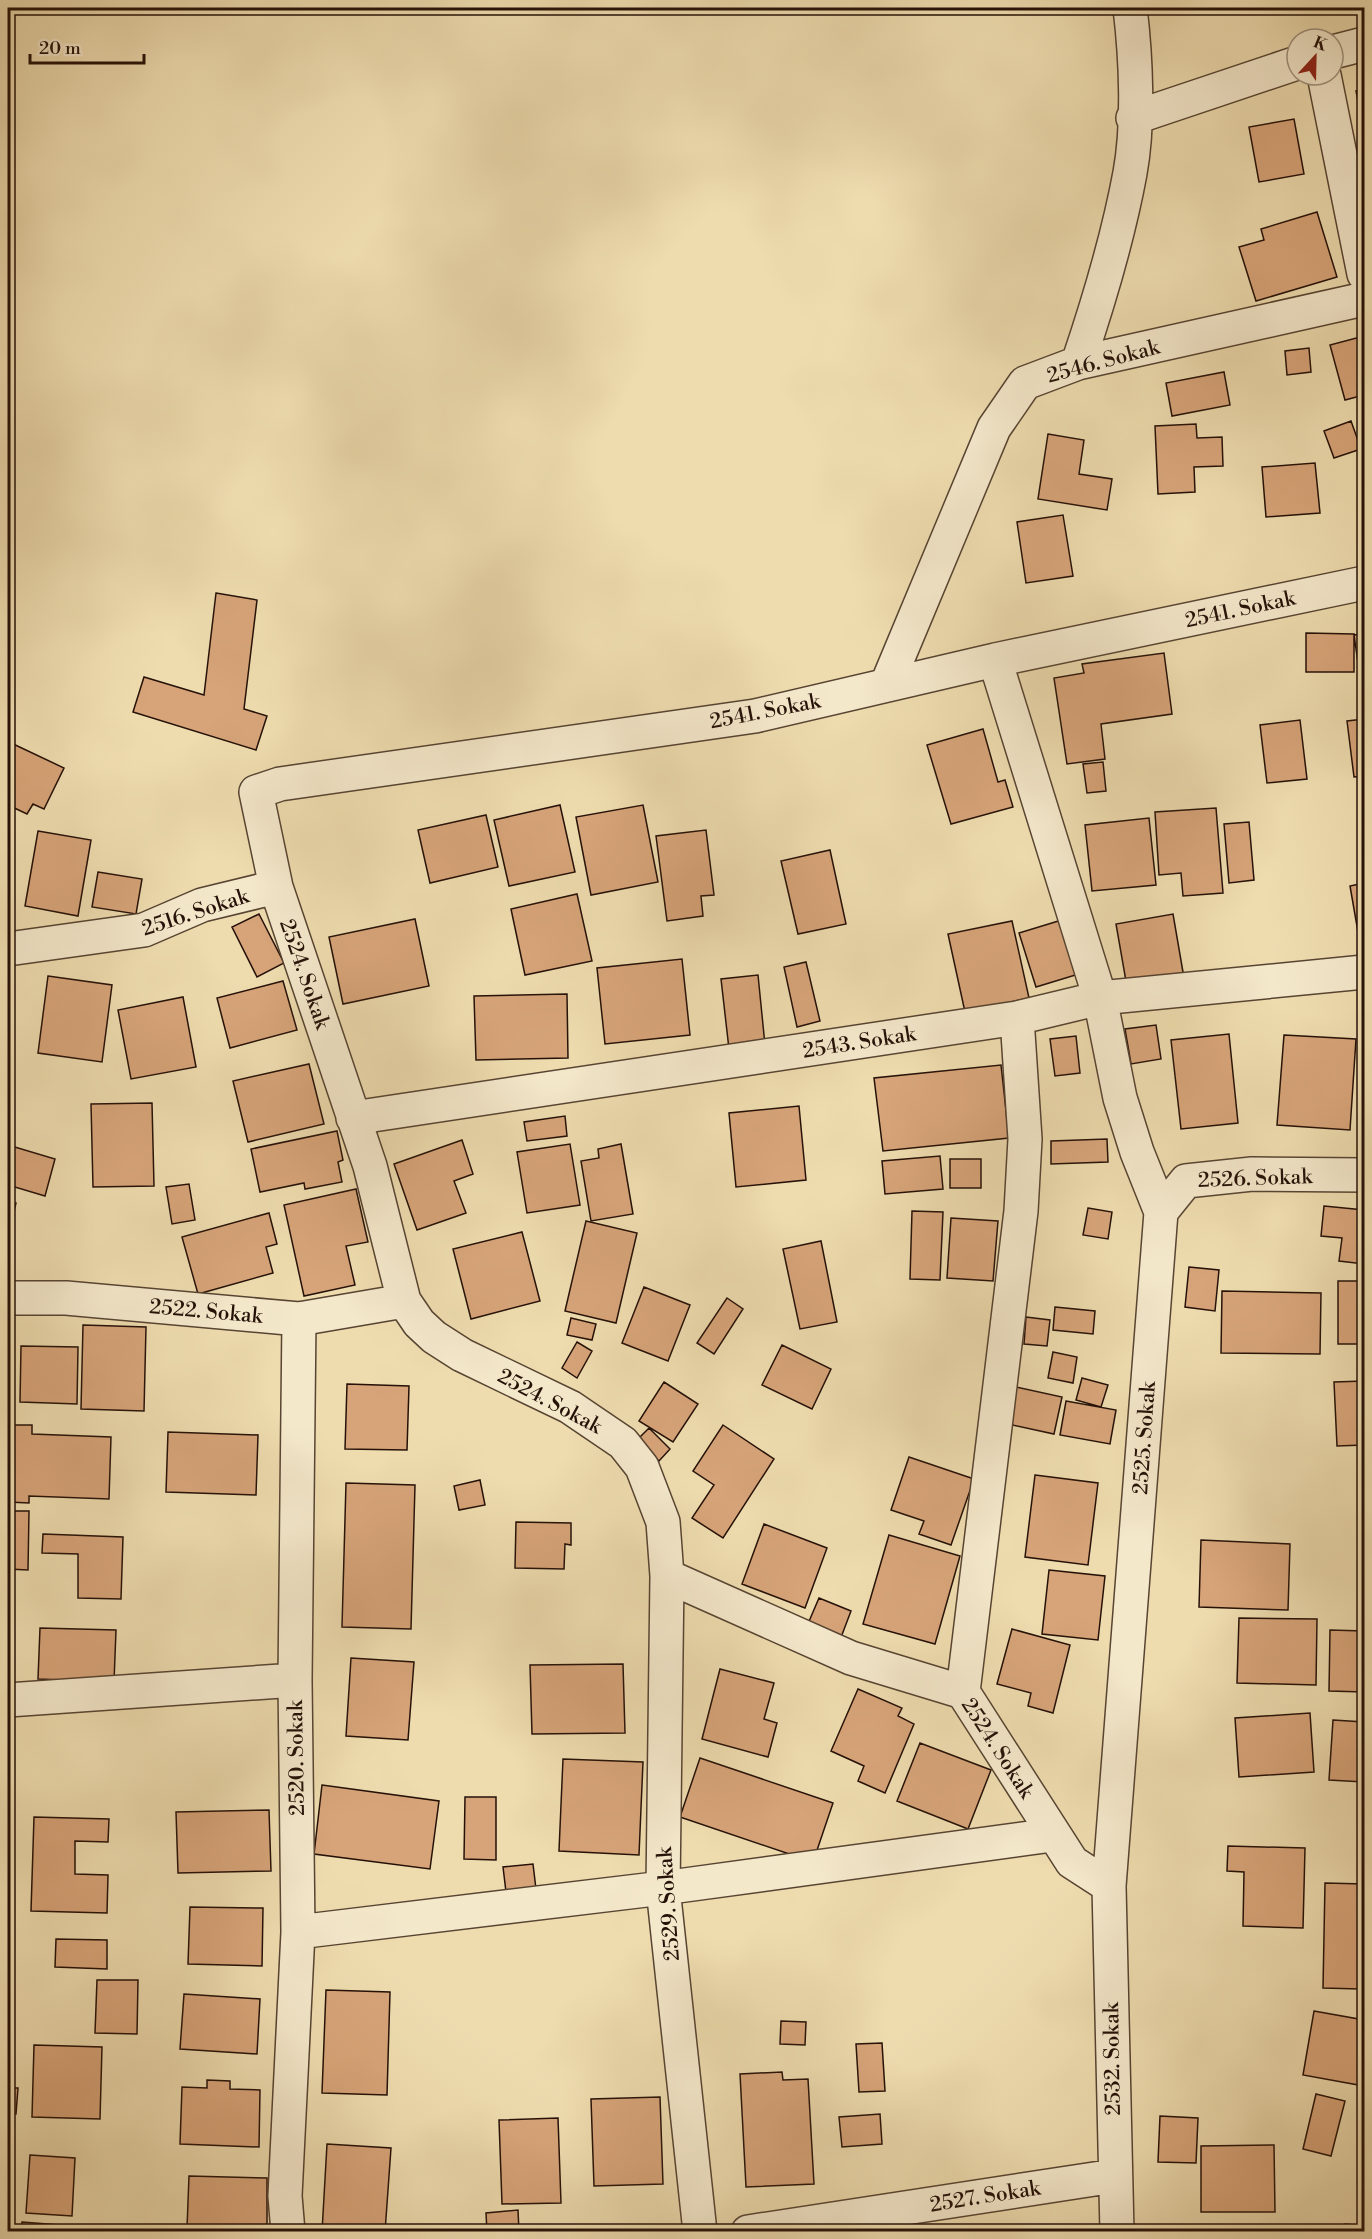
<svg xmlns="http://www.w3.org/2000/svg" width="1372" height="2239" font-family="'Libre Bodoni',serif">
<rect width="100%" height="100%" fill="#eedcaf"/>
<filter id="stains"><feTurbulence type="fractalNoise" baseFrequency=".00333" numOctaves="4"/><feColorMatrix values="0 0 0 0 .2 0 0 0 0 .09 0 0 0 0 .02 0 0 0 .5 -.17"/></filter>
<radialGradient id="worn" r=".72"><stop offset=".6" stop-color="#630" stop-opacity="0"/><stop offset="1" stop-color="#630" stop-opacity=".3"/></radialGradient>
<path fill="#d7a479" stroke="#251108" stroke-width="1.5" d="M1364 90V132L1356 91Z
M1294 119 1304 174 1259 182 1249 127Z
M1317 212 1337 277 1256 301 1239 247 1264 240 1261 229Z
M1364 336V395L1345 400 1330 345Z
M1309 348 1311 372 1287 375 1285 351Z
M1224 372 1230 405 1172 416 1166 383Z
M1351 421 1361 449 1334 458 1324 431Z
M1196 424 1197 438 1222 437 1223 466 1194 467 1195 492 1158 494 1155 426Z
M1048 434 1084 440 1079 474 1112 479 1107 510 1038 499Z
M1315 463 1320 513 1266 517 1262 467Z
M1063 515 1073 576 1026 583 1017 522Z
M216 593 257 600 244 709 267 716 256 750 133 712 144 677 204 695Z
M1306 633 1354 634V672H1306Z
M1364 634V684H1361L1354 635Z
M1164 653 1172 714 1101 724 1105 759 1067 764 1054 678 1084 673 1082 664Z
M1364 719V776L1354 777 1347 721Z
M1300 720 1307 779 1267 783 1260 725Z
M983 729 998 782 1005 780 1013 807 951 824 927 745Z
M9 742 64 768 44 809 33 804 27 814 8 805Z
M1103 762 1106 791 1087 793 1083 764Z
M560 805 575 872 509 886 494 820Z
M643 805 658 882 591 895 576 817Z
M1216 808 1223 893 1183 896 1181 873 1159 875 1155 812Z
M486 815 498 867 430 883 418 830Z
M1149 818 1156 885 1092 891 1085 825Z
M1249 822 1254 880 1229 883 1224 824Z
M706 830 714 895 701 896 703 916 667 921 656 836Z
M38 831 91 840 78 916 25 906Z
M830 850 846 924 798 934 781 861Z
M98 872 142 879 136 914 92 907Z
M1364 883V961H1363L1350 886Z
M577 894 592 961 525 975 511 909Z
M259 914 284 963 257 977 232 927Z
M1173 914 1184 978 1127 987 1116 924Z
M415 919 429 986 343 1004 329 937Z
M1065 919 1082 973 1036 987 1019 933Z
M1012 921 1029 998 965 1012 948 934Z
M682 959 690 1035 605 1044 597 968Z
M806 962 820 1021 797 1027 784 967Z
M758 975 765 1045 729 1049 721 979Z
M48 976 112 985 102 1062 38 1053Z
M283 981 297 1030 230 1048 217 998Z
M567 994 568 1058 476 1060 474 996Z
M183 997 196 1067 131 1079 118 1010Z
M1156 1025 1161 1059 1131 1064 1125 1029Z
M1229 1034 1238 1123 1181 1129 1171 1040Z
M1284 1035 1356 1039 1350 1130 1277 1125Z
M1076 1036 1080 1073 1055 1076 1050 1039Z
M309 1064 324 1124 248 1142 233 1081Z
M1001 1065 1009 1138 883 1151 874 1078Z
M152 1103 154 1186 93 1187 91 1104Z
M799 1106 806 1180 736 1187 729 1113Z
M565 1116 567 1136 527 1141 524 1122Z
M337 1131 343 1160 338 1162 342 1182 305 1189 304 1183 260 1192 251 1149Z
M1107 1139 1108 1162 1051 1164V1141Z
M462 1140 473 1174 454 1181 466 1213 417 1230 394 1164Z
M570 1144 580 1205 527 1213 517 1152Z
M621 1144 633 1214 591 1221 581 1161 599 1158 598 1149Z
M8 1145 55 1159 45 1196 8 1185Z
M940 1156 943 1189 885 1194 882 1161Z
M950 1159H981V1188H950Z
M189 1184 195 1220 172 1224 166 1187Z
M356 1189 368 1242 346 1246 355 1285 304 1296 284 1205Z
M8 1201 16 1203 8 1237Z
M1324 1206 1364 1210V1264L1339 1261 1342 1238 1321 1236Z
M1088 1208 1112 1212 1108 1239 1083 1235Z
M912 1211 943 1212 940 1280 910 1279Z
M269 1213 277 1244 266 1247 273 1273 198 1294 182 1237Z
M951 1218 998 1221 993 1281 947 1278Z
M586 1221 637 1233 616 1323 565 1311Z
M522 1232 540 1301 471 1319 453 1249Z
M821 1241 837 1322 800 1329 783 1249Z
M1189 1267 1219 1270 1215 1311 1185 1307Z
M1338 1281H1364V1344H1338Z
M644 1287 690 1305 668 1361 622 1343Z
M1222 1291 1321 1293 1320 1354 1221 1353Z
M727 1298 743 1309 714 1354 697 1343Z
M1055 1307 1095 1311 1093 1334 1053 1330Z
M1026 1317 1050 1320 1047 1346 1024 1344Z
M571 1318 596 1324 592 1340 567 1335Z
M83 1325 146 1327 144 1411 81 1409Z
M577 1342 592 1351 577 1378 562 1368Z
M782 1345 831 1369 812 1409 762 1385Z
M21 1346 78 1347 77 1404 20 1402Z
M1053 1352 1077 1357 1073 1383 1048 1378Z
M1082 1378 1108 1385 1101 1407 1076 1400Z
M1364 1381V1445L1337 1446 1334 1382Z
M664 1382 698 1404 673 1442 639 1421Z
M347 1384 409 1386 407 1450 345 1449Z
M1016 1387 1062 1397 1054 1434 1008 1424Z
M1066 1401 1116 1410 1110 1444 1060 1435Z
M8 1425H32V1434L111 1437 109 1499 29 1496V1503L8 1502Z
M723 1425 774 1459 723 1538 692 1518 714 1485 693 1471Z
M649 1428 670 1449 659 1461 637 1440Z
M168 1432 258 1435 256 1495 166 1492Z
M909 1457 974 1479 951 1545 919 1534 924 1521 891 1510Z
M1035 1475 1098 1483 1088 1565 1025 1557Z
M480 1480 485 1505 459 1510 454 1486Z
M346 1483 415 1485 411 1629 342 1627Z
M8 1511H29L28 1570 8 1569Z
M516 1522 571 1523V1545L565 1544 564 1569 515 1568Z
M764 1524 827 1548 805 1608 742 1584Z
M43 1534 123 1537 121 1599 78 1598V1554L42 1553Z
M889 1535 960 1556 935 1644 863 1624Z
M1201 1540 1290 1544 1288 1610 1199 1607Z
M1049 1570 1105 1576 1098 1640 1042 1634Z
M819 1598 851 1611 840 1640 807 1626Z
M1239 1618 1317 1619 1316 1685 1237 1683Z
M40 1628 116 1630 114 1682 38 1679Z
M1012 1629 1070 1645 1053 1713 1028 1706 1031 1693 997 1684Z
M1330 1630 1364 1631V1692L1329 1691Z
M351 1658 414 1662 408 1740 346 1736Z
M623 1664 625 1733 532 1734 530 1665Z
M720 1669 774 1683 764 1719 777 1723 768 1757 702 1739Z
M858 1689 902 1708 898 1716 914 1724 885 1793 858 1781 864 1766 831 1751Z
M1310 1713 1314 1772 1239 1777 1235 1718Z
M1333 1720 1364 1722V1782L1329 1780Z
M920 1743 991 1770 968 1829 897 1801Z
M700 1758 833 1803 813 1862 680 1817Z
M563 1759 643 1762 639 1855 559 1851Z
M322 1785 439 1801 430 1869 314 1854Z
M465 1797H496V1860L464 1859Z
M269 1810 271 1871 178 1873 176 1812Z
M34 1817 109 1819 108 1842 75 1841V1874L108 1875 107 1913 31 1911Z
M1228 1846 1305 1848 1303 1928 1243 1926 1244 1872 1227 1871Z
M533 1864 536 1889 506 1892 503 1867Z
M1325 1883 1364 1884V1970H1361L1360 1989 1323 1988Z
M190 1907 263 1908 262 1966 188 1964Z
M56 1939 107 1940V1969L55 1967Z
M97 1980H138L137 2034 95 2033Z
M326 1990 390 1992 387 2095 322 2093Z
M184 1994 260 1999 257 2054 180 2049Z
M1314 2011 1364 2020V2086L1303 2075Z
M781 2021 806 2022 805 2045 780 2044Z
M882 2043 885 2091 859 2092 856 2044Z
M34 2045 102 2047 100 2119 32 2117Z
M782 2072 783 2080 808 2079 814 2184 746 2187 740 2074Z
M207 2080 230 2081V2089L260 2090 259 2147 180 2144 182 2087 207 2088Z
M8 2088H18L16 2114 8 2113Z
M1316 2094 1345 2101 1331 2156 1303 2149Z
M660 2097 663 2184 594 2186 591 2099Z
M880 2114 882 2144 842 2147 839 2117Z
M1160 2116 1198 2118 1196 2163 1158 2162Z
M558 2118 561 2203 502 2204 499 2120Z
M327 2144 391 2148 385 2232H322Z
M1274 2145 1275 2212H1201V2146Z
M30 2155 75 2158 72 2216 26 2213Z
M189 2176 267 2178V2230L187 2228Z
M518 2210 519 2232H487L486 2213Z
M22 2222 60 2225V2232H21Z
M1345 2224 1364 2226V2232H1344Z"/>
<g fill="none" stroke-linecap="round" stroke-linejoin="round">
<g stroke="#574432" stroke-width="36">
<path id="minor" d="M1333 52 1364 44
M1324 75 1364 274
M1133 118 1297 63
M1078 363C1099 301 1118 238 1130 173 1139 124 1136 57 1130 8
M995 660 1100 998 1120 1098 1137 1152 1161 1212 1109 1886 1117 2232
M887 684 994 428 1025 383 1078 363 1364 299
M8 949 144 930 202 905 276 887
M353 1118 1017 1018 1100 998 1364 972
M1161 1212 1186 1181 1252 1174 1364 1175
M8 1298H66L299 1319 404 1301
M667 1576 663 1888 700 2232
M963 1692 1021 1211 1025 1139 1017 1018
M8 1700 295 1680
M1109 1886 1072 1862 963 1692 851 1658 667 1576 663 1522 642 1467 623 1443 570 1407 462 1355 434 1337 419 1323 404 1301 370 1166 276 887 256 792 280 784 755 716 995 660 1364 583
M298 1932 663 1888 1052 1835
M288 2232 285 2196 298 1932 295 1680 299 1319
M748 2232 1114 2176"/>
</g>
<use href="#minor" stroke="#f4e8cb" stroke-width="33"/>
</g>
<g text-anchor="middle" stroke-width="5" stroke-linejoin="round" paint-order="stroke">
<g font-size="21" fill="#251108" stroke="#f4e8cb">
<text transform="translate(1103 361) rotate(-15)" y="7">2546. Sokak</text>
<text transform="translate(1240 609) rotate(-12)" y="7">2541. Sokak</text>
<text transform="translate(765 711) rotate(-11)" y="7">2541. Sokak</text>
<text transform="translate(195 912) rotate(-18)" y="7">2516. Sokak</text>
<text transform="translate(305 974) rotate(71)" y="7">2524. Sokak</text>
<text transform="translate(859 1042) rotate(-9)" y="7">2543. Sokak</text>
<text transform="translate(1255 1178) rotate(-2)" y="7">2526. Sokak</text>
<text transform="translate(206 1311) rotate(5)" y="7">2522. Sokak</text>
<text transform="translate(550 1401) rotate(28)" y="7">2524. Sokak</text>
<text transform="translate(1144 1438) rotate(-86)" y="7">2525. Sokak</text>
<text transform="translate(998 1748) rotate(57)" y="7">2524. Sokak</text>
<text transform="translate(296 1758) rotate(-91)" y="7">2520. Sokak</text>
<text transform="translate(668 1904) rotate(-94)" y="7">2529. Sokak</text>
<text transform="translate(1112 2059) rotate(-91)" y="7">2532. Sokak</text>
<text transform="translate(985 2196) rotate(-9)" y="7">2527. Sokak</text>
</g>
</g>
<rect width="1372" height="2239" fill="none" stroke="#eedcaf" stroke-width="30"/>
<rect x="9" y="9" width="1354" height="2221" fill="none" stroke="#251108" stroke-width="3"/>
<rect x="15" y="15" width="1342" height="2209" fill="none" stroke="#251108" stroke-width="1.5"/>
<g transform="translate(1315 57) rotate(22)"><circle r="28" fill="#f4e8cb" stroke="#a1927d" stroke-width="1.5"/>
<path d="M0-4.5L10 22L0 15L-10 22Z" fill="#8f2418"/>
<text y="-9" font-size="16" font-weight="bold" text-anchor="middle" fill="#251108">K</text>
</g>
<path d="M30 54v9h114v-9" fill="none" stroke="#251108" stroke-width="3"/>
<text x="39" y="54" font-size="18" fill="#251108" stroke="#f4e8cb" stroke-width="4.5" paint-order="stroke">20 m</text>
<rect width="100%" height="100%" filter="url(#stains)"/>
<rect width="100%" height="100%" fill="url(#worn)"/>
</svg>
